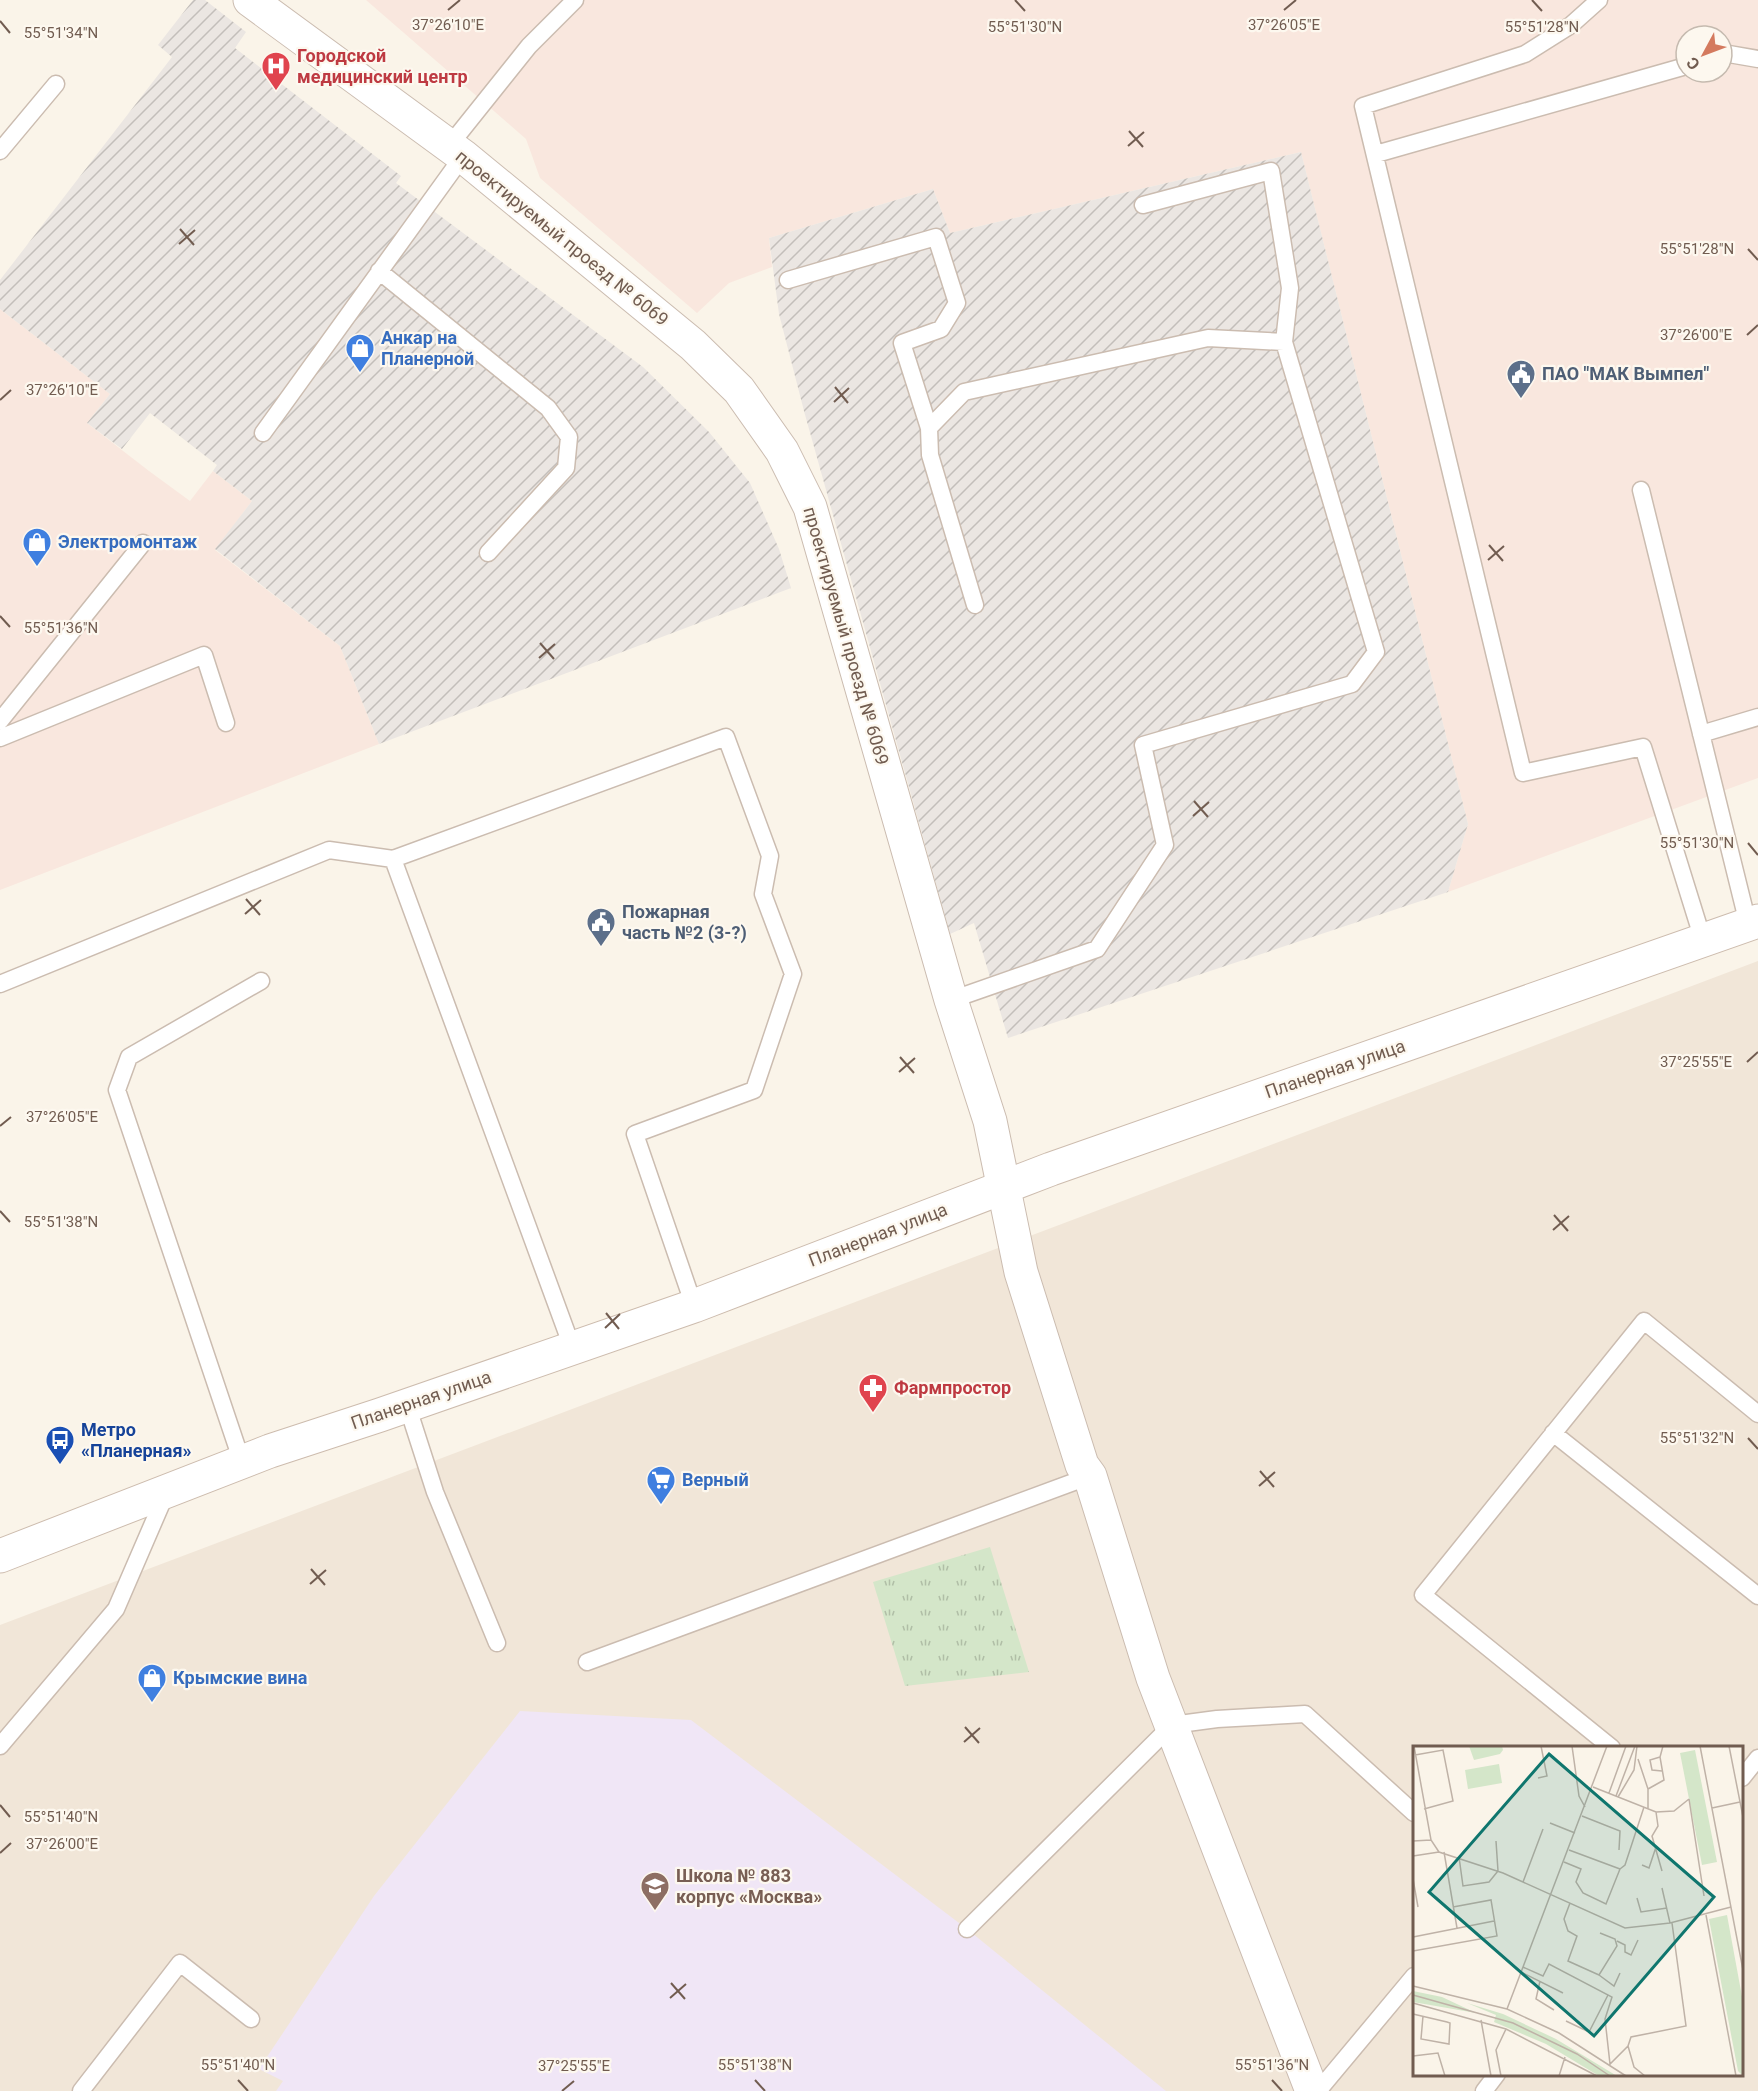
<svg xmlns="http://www.w3.org/2000/svg" width="1758" height="2091" font-family="Roboto,sans-serif">
<defs>
<pattern id="industrial-furrows" width="10" height="10" patternUnits="userSpaceOnUse" patternTransform="scale(1.5)"><rect width="10" height="10" fill="#ebe6e2"/><path d="M-1 1l2-2M0 10L10 0M9 11l2-2" fill="none" stroke="#c3beba"/></pattern>
<pattern id="park-tufts" width="24" height="20" patternUnits="userSpaceOnUse" patternTransform="scale(1.5)"><rect width="24" height="20" fill="#d4e6c9"/><path d="M3 7l-1-3M5 7V3M7 7l1-3M15 17l-1-3M17 17v-4M19 17l1-3" fill="none" stroke="#b0bea6"/></pattern>
</defs>
<rect width="100%" height="100%" fill="#faf4e9"/>
<path fill="#f1e6d8" fill-rule="evenodd" d="M1758 961V2091H0V1625ZM1414 1748H1742V2074H1414Z"/>
<path fill="#f9e7de" fill-rule="evenodd" d="M366 0H1758V778L1448 892 1468 824 1301 152 950 233 933 189 769 238 772 267 729 283 697 313 540 178 526 139ZM1686 36H1722V72H1686Z
M0 309 110 394 87 423 149 471 190 501 213 471 252 501 215 550 340 646 379 744 0 890Z"/>
<path fill="url(#industrial-furrows)" d="M193 0H205L246 32 235 48 401 176 396 183 643 367 709 432 750 483 779 549 791 588 379 744 340 646 215 549 252 501 213 471 217 465 150 413 122 449 87 423 110 394 0 309V280L172 57 158 45Z
M1301 152 1468 824 1448 892 1008 1038 974 923 950 934 804 411 779 314 769 238 933 189 950 233Z"/>
<path fill="#f0e6f6" d="M520 1711 691 1720 967 1929 1166 2091H276L283 2081 259 2069 374 1896Z"/>
<path fill="url(#park-tufts)" d="M990 1547 1029 1672 905 1686 873 1582Z"/>
<g fill="none" stroke-linecap="round" stroke-linejoin="round">
<g stroke="#cbbcb0" stroke-width="19">
<path id="lane" d="M1599 0 1571 25 1525 54 1363 106 1523 773 1643 747 1703 940
M1722 56 1729 54 1758 59
M449 146 529 46 575 0
M0 151 56 84
M1376 154 1686 66
M1143 205 1271 171 1290 288 1284 342
M379 271 548 408 569 437 566 468 488 553
M788 280 936 237 957 303 941 329 902 343 929 428
M263 433 463 156
M1641 490 1748 924
M0 721 143 543
M1701 734 1758 717
M0 738 204 655 226 723
M0 984 329 850 393 859
M951 1000 1097 949 1165 845 1143 745 1352 684 1376 652 1284 342 1208 338 964 392 929 428 930 455 975 605
M572 1347 393 859 726 737 770 856 763 894 793 974 754 1090 635 1134 694 1306
M407 1405 435 1492 497 1643
M1553 1433 1758 1596
M242 1462 117 1090 129 1057 261 981
M587 1662 1090 1476
M0 1746 116 1609 167 1491
M1612 1748 1423 1595 1644 1321 1758 1414
M1742 1778 1758 1758
M967 1929 1172 1725 1217 1719 1305 1714 1414 1813
M81 2091 180 1963 251 2019
M1318 2091 1414 1976
M1484 2091 1497 2074"/>
</g>
<g stroke="#cbbcb0" stroke-width="35">
<path id="street" d="M250 0 463 156 693 345 739 390 782 451 810 507 951 1000 990 1121 1021 1272 1082 1465 1090 1476 1153 1678 1312 2091"/>
</g>
<g stroke="#cdbcae" stroke-width="35">
<path id="secondary" d="M0 1556 270 1451 380 1415 694 1306 1051 1169 1758 921"/>
</g>
<use href="#lane" stroke="#fff" stroke-width="16"/>
<use href="#street" stroke="#fff" stroke-width="33"/>
<use href="#secondary" stroke="#fff" stroke-width="33"/>
</g>
<path fill="none" stroke="#715c50" stroke-width="2" d="M1015 0 1025 11M1532 0 1542 11M448 10 460 0M1284 10 1296 0M0 21 10 33M1129 131 1143 147M1128 146 1144 132M180 229 194 245M179 244 195 230M1748 249 1758 260M1747 335 1758 325M835 387 848 403M0 400 11 390M834 402 849 388M1489 545 1503 561M1488 560 1504 546M0 616 10 627M540 643 554 659M539 658 555 644M1194 801 1208 817M1193 816 1209 802M1748 843 1758 855M246 899 260 915M245 914 261 900M900 1057 914 1073M1747 1062 1758 1052M899 1072 915 1058M0 1126 11 1117M0 1211 10 1222M1554 1215 1568 1231M1553 1230 1569 1216M606 1313 619 1329M605 1328 620 1314M1748 1438 1758 1449M1260 1471 1274 1487M1259 1486 1275 1472M311 1569 325 1585M310 1584 326 1570M965 1727 979 1743M964 1742 980 1728M0 1805 10 1817M0 1853 11 1843M671 1983 685 1999M670 1998 686 1984M238 2080 248 2091M755 2080 765 2091M1272 2080 1282 2091M562 2091 574 2081"/>
<defs>
<g id="hospital-pin" transform="scale(1.5)"><path d="M0 17L-7.5 6A9.5 9.5 0 1 1 7.5 6Z" fill="#e0444e" stroke="#fdf8ef"/><path d="M-5-5h3v3.5h4V-5h3V5h-3V1.5h-4V5h-3Z" fill="#fff"/></g>
<g id="shop-pin" transform="scale(1.5)"><path d="M0 17L-7.5 6A9.5 9.5 0 1 1 7.5 6Z" fill="#3f7fe0" stroke="#fdf8ef"/><path d="M-5-2.5h2.3a2.7 3.5 0 0 1 5.4 0H5L5.5 6h-11ZM-1.5-2.5h3a1.5 2.3 0 0 0-3 0Z" fill="#fff"/></g>
<g id="civic-pin" transform="scale(1.5)"><path d="M0 17L-7.5 6A9.5 9.5 0 1 1 7.5 6Z" fill="#5c6f8a" stroke="#fdf8ef"/><path d="M-.6-6.5H3V-4.5H.6V-3L4-1V1h2V6H-6V1h2V-1L-.6-3ZM-1.2 2.5V6h2.4V2.5Z" fill="#fff"/></g>
<g id="pharmacy-pin" transform="scale(1.5)"><path d="M0 17L-7.5 6A9.5 9.5 0 1 1 7.5 6Z" fill="#e0444e" stroke="#fdf8ef"/><path d="M-2-6h4v4h4v4h-4v4h-4v-4h-4v-4h4Z" fill="#fff"/></g>
<g id="bus-pin" transform="scale(1.5)"><path d="M0 17L-7.5 6A9.5 9.5 0 1 1 7.5 6Z" fill="#1a4fb4" stroke="#fdf8ef"/><path d="M-5-6H5V4H4V6H2V4H-2V6H-4V4H-5ZM-3.5-4V0h7V-4ZM-3.5 1.2v1.5H-2V1.2ZM2 1.2v1.5H3.5V1.2Z" fill="#fff"/></g>
<g id="supermarket-pin" transform="scale(1.5)"><path d="M0 17L-7.5 6A9.5 9.5 0 1 1 7.5 6Z" fill="#3f7fe0" stroke="#fdf8ef"/><path d="M-6-5.5h2.5l.6 2H6L4.5 2H-2.5L-4.4-4H-6ZM-1.5 3.2a1.3 1.3 0 1 0 .1 0ZM3 3.2a1.3 1.3 0 1 0 .1 0Z" fill="#fff"/></g>
<g id="school-pin" transform="scale(1.5)"><path d="M0 17L-7.5 6A9.5 9.5 0 1 1 7.5 6Z" fill="#8d6e63" stroke="#fdf8ef"/><path d="M0-5L7-2L0 1L-7-2ZM-4 1L0 2.5L4 1V4Q0 6-4 4Z" fill="#fff"/></g>
</defs>
<g fill-rule="evenodd">
<use href="#hospital-pin" x="276" y="66"/>
<use href="#shop-pin" x="360" y="348"/>
<use href="#civic-pin" x="1521" y="374"/>
<use href="#shop-pin" x="37" y="542"/>
<use href="#civic-pin" x="601" y="922"/>
<use href="#pharmacy-pin" x="873" y="1388"/>
<use href="#bus-pin" x="60" y="1440"/>
<use href="#supermarket-pin" x="661" y="1480"/>
<use href="#shop-pin" x="152" y="1678"/>
<use href="#school-pin" x="655" y="1886"/>
</g>
<g text-anchor="middle" stroke-width="4.5" stroke-linejoin="round" paint-order="stroke">
<g font-size="18" font-weight="bold" fill="#be3a42" stroke="#fdf8ef" text-anchor="start">
<text x="297" y="62">Городской<tspan x="297" dy="21">медицинский центр</tspan></text>
<text x="894" y="1394">Фармпростор</text>
</g>
<g font-size="18" fill="#715c50" stroke="#fdf8ef">
<text transform="translate(562 238) rotate(39)" y="6">проектируемый проезд № 6069</text>
<text transform="translate(846 636) rotate(74)" y="6">проектируемый проезд № 6069</text>
<text transform="translate(1335 1069) rotate(-19)" y="6">Планерная улица</text>
<text transform="translate(878 1235) rotate(-21)" y="6">Планерная улица</text>
<text transform="translate(421 1400) rotate(-19)" y="6">Планерная улица</text>
</g>
<g font-size="18" font-weight="bold" fill="#366cbe" stroke="#fdf8ef" text-anchor="start">
<text x="381" y="344">Анкар на<tspan x="381" dy="21">Планерной</tspan></text>
<text x="58" y="548">Электромонтаж</text>
<text x="682" y="1486">Верный</text>
<text x="173" y="1684">Крымские вина</text>
</g>
<g font-size="18" font-weight="bold" fill="#4e5e75" stroke="#fdf8ef" text-anchor="start">
<text x="1542" y="380">ПАО "МАК Вымпел"</text>
<text x="622" y="918">Пожарная<tspan x="622" dy="21">часть №2 (3-?)</tspan></text>
</g>
<g font-size="18" font-weight="bold" fill="#164399" stroke="#fdf8ef" text-anchor="start">
<text x="81" y="1436">Метро<tspan x="81" dy="21">«Планерная»</tspan></text>
</g>
<g font-size="18" font-weight="bold" fill="#785e54" stroke="#fdf8ef" text-anchor="start">
<text x="676" y="1882">Школа № 883<tspan x="676" dy="21">корпус «Москва»</tspan></text>
</g>
</g>
<g transform="translate(1413 1746)">
<rect width="330" height="330" fill="#faf4e9"/>
<path d="M56 0H89L90 4 87 8 61 14ZM86 18 89 37 55 43 52 24ZM0 245 29 251 63 267 0 256ZM54 257 90 268 143 293 204 330H186L133 298 81 276 83 269Z" fill="#d4e6c9"/>
<path d="M282 4 304 116 289 119 267 7ZM314 169 330 256V330L325 325 296 173Z" fill="#d4e6c9"/>
<path fill="none" stroke="#bfb2a7" stroke-width="1.5" d="M1 0 18 94 26 106 90 127 212 182 257 177 318 161M159 0 166 50 172 61M287 0 330 224M316 0 330 71M2 9 30 4 40 55 11 63M247 11 237 14 239 24 249 25M225 13 235 43V63M125 32 134 30 128 0M180 41 243 66 261 65 276 53M235 43 251 34 247 11 250 0M196 47 213 0M203 50 222 0M205 51 221 24 224 0M276 53 291 150M299 62 327 56M243 66 245 80 239 90 249 125M169 70 207 85 206 104M137 77 162 87M0 95 18 94M31 106 44 182M0 110 26 106M46 111 50 140 76 136 85 125 83 95M151 116 168 123 163 136 170 147 193 158 207 123 156 104M229 119 236 122 243 101M207 123 212 119 231 61M0 133 5 161M110 136 130 83M249 142 257 177M224 152 228 166 254 162M157 157 151 173 155 185 164 190 155 215 186 229 204 200 202 193 187 187M293 169 323 330M0 191 81 175M204 195 212 199V206L218 209 225 194M0 205 84 190 78 154 40 161M110 221 130 230 136 218 199 251 192 273 197 318 215 300 218 291 273 280 259 177M108 226 150 247M186 229 201 240 207 227M127 235 123 253 141 264M0 240 94 263 146 287 213 330M0 249 100 277 164 308 197 330M0 257 93 283 184 330M94 263 194 0M0 268 34 276 37 277 36 298 8 293 10 270M68 274 78 330M153 275 176 286 195 249M215 300 221 321 232 330M0 310 25 307 32 330M88 330 83 304 93 283M146 330 152 311"/>
<path fill="#0f766e" fill-opacity="0.15" stroke="#0f766e" stroke-width="3" d="M136 8 301 151 181 290 16 146Z"/>
<rect width="330" height="330" fill="none" stroke="#715c50" stroke-width="3"/>
</g>
<g font-size="15" text-anchor="middle" fill="#715c50" stroke="#fdf8ef" stroke-width="4.5" stroke-linejoin="round" paint-order="stroke">
<text x="448" y="30">37°26'10"E</text>
<text x="1284" y="30">37°26'05"E</text>
<text x="1025" y="32">55°51'30"N</text>
<text x="1542" y="32">55°51'28"N</text>
<text x="61" y="38">55°51'34"N</text>
<text x="1697" y="254">55°51'28"N</text>
<text x="1696" y="340">37°26'00"E</text>
<text x="62" y="395">37°26'10"E</text>
<text x="61" y="633">55°51'36"N</text>
<text x="1697" y="848">55°51'30"N</text>
<text x="1696" y="1067">37°25'55"E</text>
<text x="62" y="1122">37°26'05"E</text>
<text x="61" y="1227">55°51'38"N</text>
<text x="1697" y="1443">55°51'32"N</text>
<text x="61" y="1822">55°51'40"N</text>
<text x="62" y="1849">37°26'00"E</text>
<text x="238" y="2070">55°51'40"N</text>
<text x="755" y="2070">55°51'38"N</text>
<text x="1272" y="2070">55°51'36"N</text>
<text x="574" y="2071">37°25'55"E</text>
</g>
<g transform="translate(1704 54) rotate(229)"><circle r="28" fill="#fdf8ef" stroke="#c5baaf" stroke-width="1.5"/>
<path d="M0-4.5L10 22L0 15L-10 22Z" fill="#d47a5e"/>
<text y="-9" font-size="16" font-weight="bold" text-anchor="middle" fill="#715c50">С</text>
</g>
</svg>
